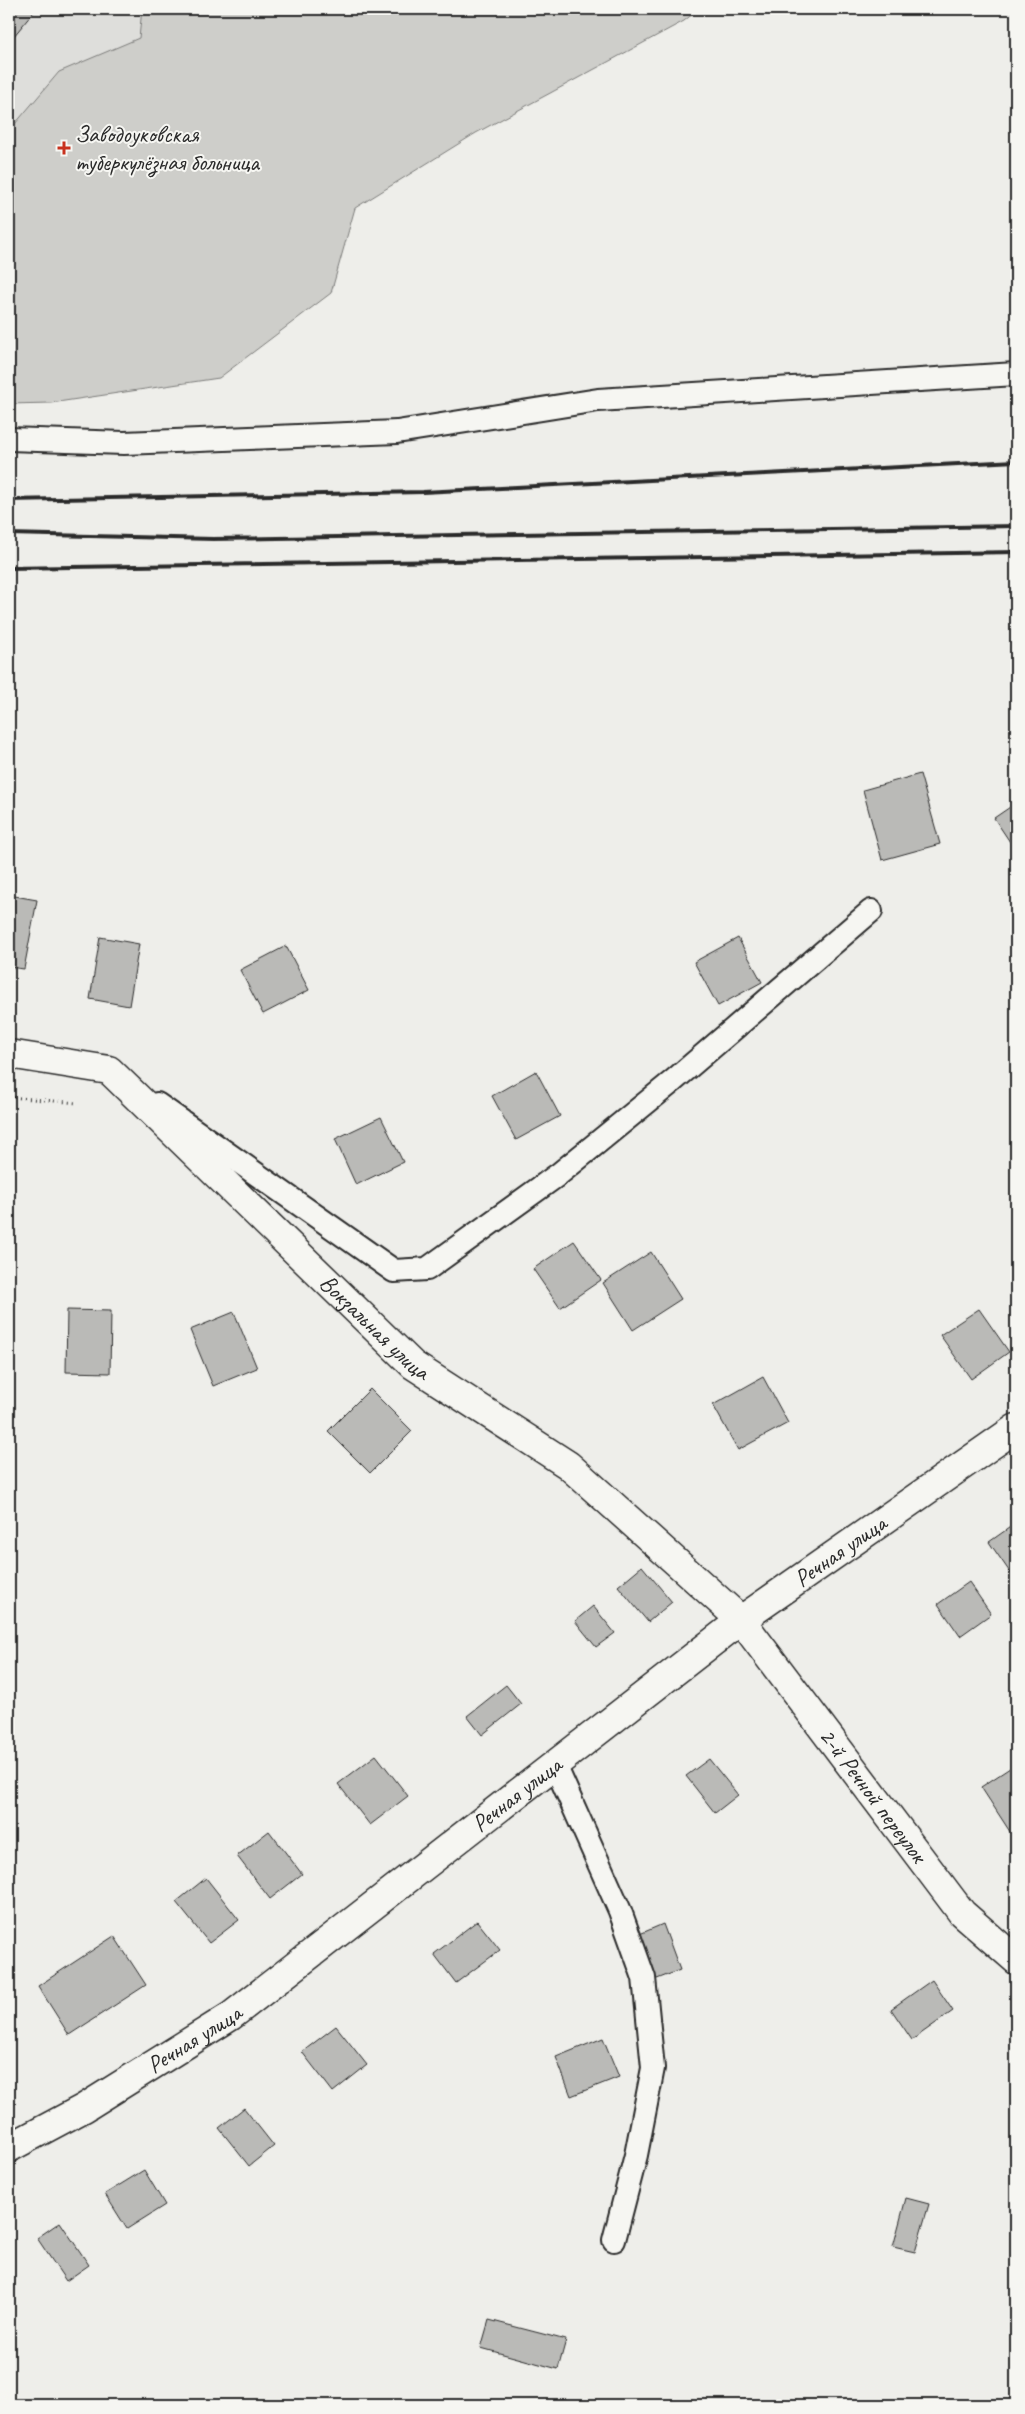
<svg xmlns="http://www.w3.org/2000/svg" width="1025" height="2414" font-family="Caveat,sans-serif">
<rect width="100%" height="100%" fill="#eeeeea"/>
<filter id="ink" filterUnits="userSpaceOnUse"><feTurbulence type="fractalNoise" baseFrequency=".02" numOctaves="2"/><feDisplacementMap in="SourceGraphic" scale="10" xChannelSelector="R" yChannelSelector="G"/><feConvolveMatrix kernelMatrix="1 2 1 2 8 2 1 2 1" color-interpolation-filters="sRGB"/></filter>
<g filter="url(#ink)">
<path fill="#dededb" d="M9 9H230L9 288Z"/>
<path fill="#cececa" stroke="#7c7c7a" d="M142 9H699L684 21 476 133 355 208 331 293 219 378 51 403 9 404V131L59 72 139 38Z"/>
<path fill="#babab7" stroke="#2b2b2b" d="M9 9H36L9 42Z
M920 774 940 844 882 860 863 790Z
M1016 803V851L994 818Z
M9 895 37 900 24 969 9 967Z
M100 937 139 944 129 1006 90 999Z
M738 938 762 982 718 1006 694 962Z
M286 946 309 990 263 1014 240 970Z
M536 1071 560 1116 516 1140 492 1096Z
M381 1117 403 1162 356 1185 335 1139Z
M574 1241 601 1280 560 1308 533 1269Z
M651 1252 681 1299 633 1330 603 1283Z
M979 1309 1009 1352 971 1379 940 1335Z
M67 1310 111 1311 110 1373 66 1372Z
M234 1312 257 1368 213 1386 190 1330Z
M763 1377 788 1423 738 1450 713 1405Z
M370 1389 412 1431 370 1473 328 1431Z
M1016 1523V1581L989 1542Z
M642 1566 672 1602 648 1622 618 1586Z
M969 1582 991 1614 960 1636 938 1604Z
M593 1606 615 1633 596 1647 575 1621Z
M506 1685 521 1704 482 1735 467 1716Z
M376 1755 408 1796 370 1825 338 1784Z
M709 1759 738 1795 715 1813 686 1776Z
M1016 1764V1841L981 1787Z
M269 1831 302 1874 270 1899 237 1856Z
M206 1878 239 1920 209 1943 176 1902Z
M477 1921 500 1950 456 1983 434 1954Z
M663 1924 680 1970 652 1981 635 1936Z
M114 1936 146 1985 69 2035 38 1986Z
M932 1980 953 2011 912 2040 891 2009Z
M336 2026 367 2065 333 2092 302 2052Z
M603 2038 619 2077 571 2096 556 2057Z
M244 2108 274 2146 249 2166 219 2128Z
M144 2170 165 2205 127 2229 105 2194Z
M906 2198 929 2204 915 2252 893 2247Z
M60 2222 89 2265 66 2281 37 2238Z
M489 2320 566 2340 558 2369 481 2348Z"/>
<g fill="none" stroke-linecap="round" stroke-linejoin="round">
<g stroke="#2b2b2b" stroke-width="26">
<path id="lane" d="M9 439 124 443 397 432 598 400 1016 374
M157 1104 394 1271 427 1269 559 1174 673 1081 871 911
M555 1765 620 1911 644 1978 653 2068 636 2155 614 2240"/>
</g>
<g stroke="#2b2b2b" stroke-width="31">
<g id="street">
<path id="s1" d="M9 1054 109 1070 413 1365 568 1465 741 1620 962 1913 1016 1960"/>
<path id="s2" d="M9 2148 84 2108 231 2016 741 1620 1016 1428"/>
</g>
</g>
<path stroke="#2b2b2b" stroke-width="3" stroke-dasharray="1 4" stroke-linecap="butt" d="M9 1097 78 1103"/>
<use href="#lane" stroke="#f6f6f2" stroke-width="22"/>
<use href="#street" stroke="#f6f6f2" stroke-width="28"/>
<path stroke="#2b2b2b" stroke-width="4" d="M9 500 423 492 1016 461
M9 534 213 539 1016 526
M9 568 1016 552"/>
</g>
</g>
<path fill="#c8321e" stroke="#f6f6f2" stroke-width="2" d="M61.5 140.5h5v5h5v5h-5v5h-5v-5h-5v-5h5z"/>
<g text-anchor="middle" stroke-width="4" stroke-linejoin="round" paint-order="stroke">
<g font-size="24" fill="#2b2b2b" stroke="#f6f6f2" text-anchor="start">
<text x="75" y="142">Заводоуковская<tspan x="75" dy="28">туберкулёзная больница</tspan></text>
</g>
<g font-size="24" fill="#2b2b2b" stroke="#f6f6f2">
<text dy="8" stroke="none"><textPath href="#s1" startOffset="471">Вокзальная улица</textPath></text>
<text dy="8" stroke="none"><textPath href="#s2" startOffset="1025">Речная улица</textPath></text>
<text dy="8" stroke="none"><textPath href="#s2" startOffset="620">Речная улица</textPath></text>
<text dy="8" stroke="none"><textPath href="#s1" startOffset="1161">2-й Речной переулок</textPath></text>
<text dy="8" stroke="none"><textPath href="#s2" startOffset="215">Речная улица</textPath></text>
</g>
</g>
<rect width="1025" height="2414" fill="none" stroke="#f6f6f2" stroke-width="30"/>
<rect x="15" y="15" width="995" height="2384" fill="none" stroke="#2b2b2b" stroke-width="2" filter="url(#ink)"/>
</svg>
